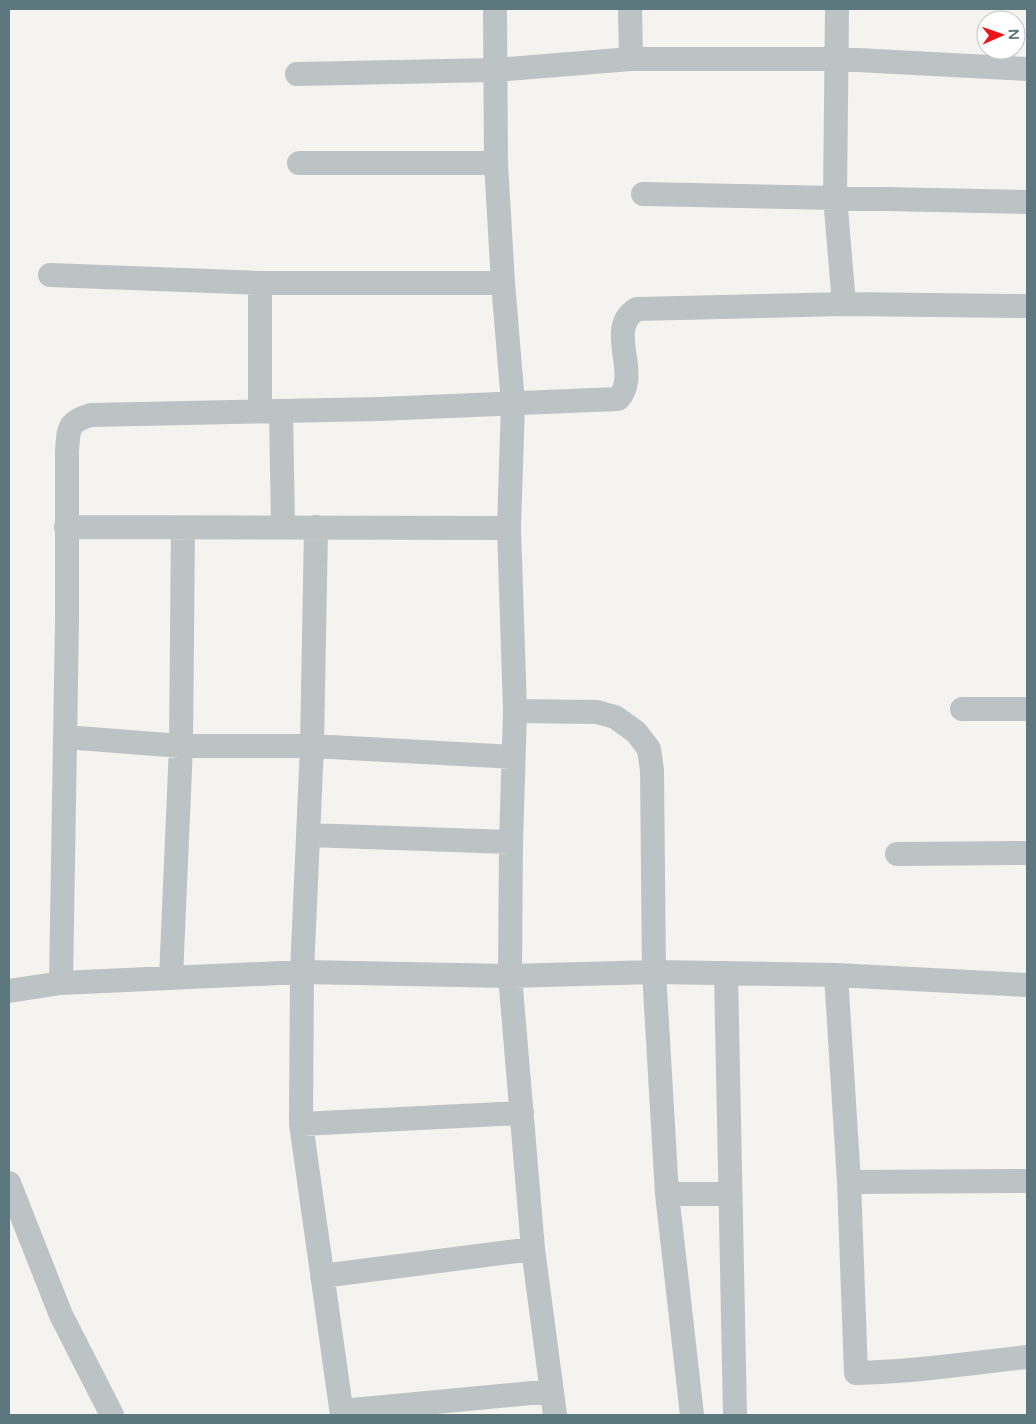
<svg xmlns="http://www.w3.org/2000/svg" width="1036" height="1424" font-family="'Varela Round',sans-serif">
<rect width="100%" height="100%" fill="#f4f3ef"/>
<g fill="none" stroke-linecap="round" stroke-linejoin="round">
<path stroke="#bcc3c5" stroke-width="24" d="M495 9 496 163 503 283 513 403 509 528 515 711 511 842 510 976 533 1249 555 1415
M630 9 631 59
M837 9 835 197 844 304
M297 74 495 70 631 59H838L1027 69
M299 163H496
M643 194 1027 202
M50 275 260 283H503
M260 283V411
M281 411 283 527
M66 527 509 528
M316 527 312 746 302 972 301 1124 342 1415
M962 709H1027
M515 711 597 712 615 717 636 732 649 749 652 770 654 972 667 1194 692 1415
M65 737 181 746H312L513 757
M308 835 511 842
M897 854 1027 853
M726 973 735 1415
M836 975 849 1182 856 1373C913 1372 970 1363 1027 1357
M171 978 181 746 183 528
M61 983 67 620V451C69 428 67 422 91 415L379 409 618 399C642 374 604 328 637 309L844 304 1027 306
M9 991 61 983 302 972 510 976 654 972 836 975 1027 985
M301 1124 522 1113
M849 1182 1027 1181
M9 1183 61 1315 112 1415
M667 1194H729
M322 1276 533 1249
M342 1411 552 1391"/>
</g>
<rect width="1036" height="1424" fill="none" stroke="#5c777d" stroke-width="20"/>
<g transform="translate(1001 35) rotate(88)"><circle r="24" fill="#ffffff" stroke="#bec9cb"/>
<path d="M0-4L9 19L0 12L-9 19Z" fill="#f21115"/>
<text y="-8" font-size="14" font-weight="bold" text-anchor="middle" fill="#5c777d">N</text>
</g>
</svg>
